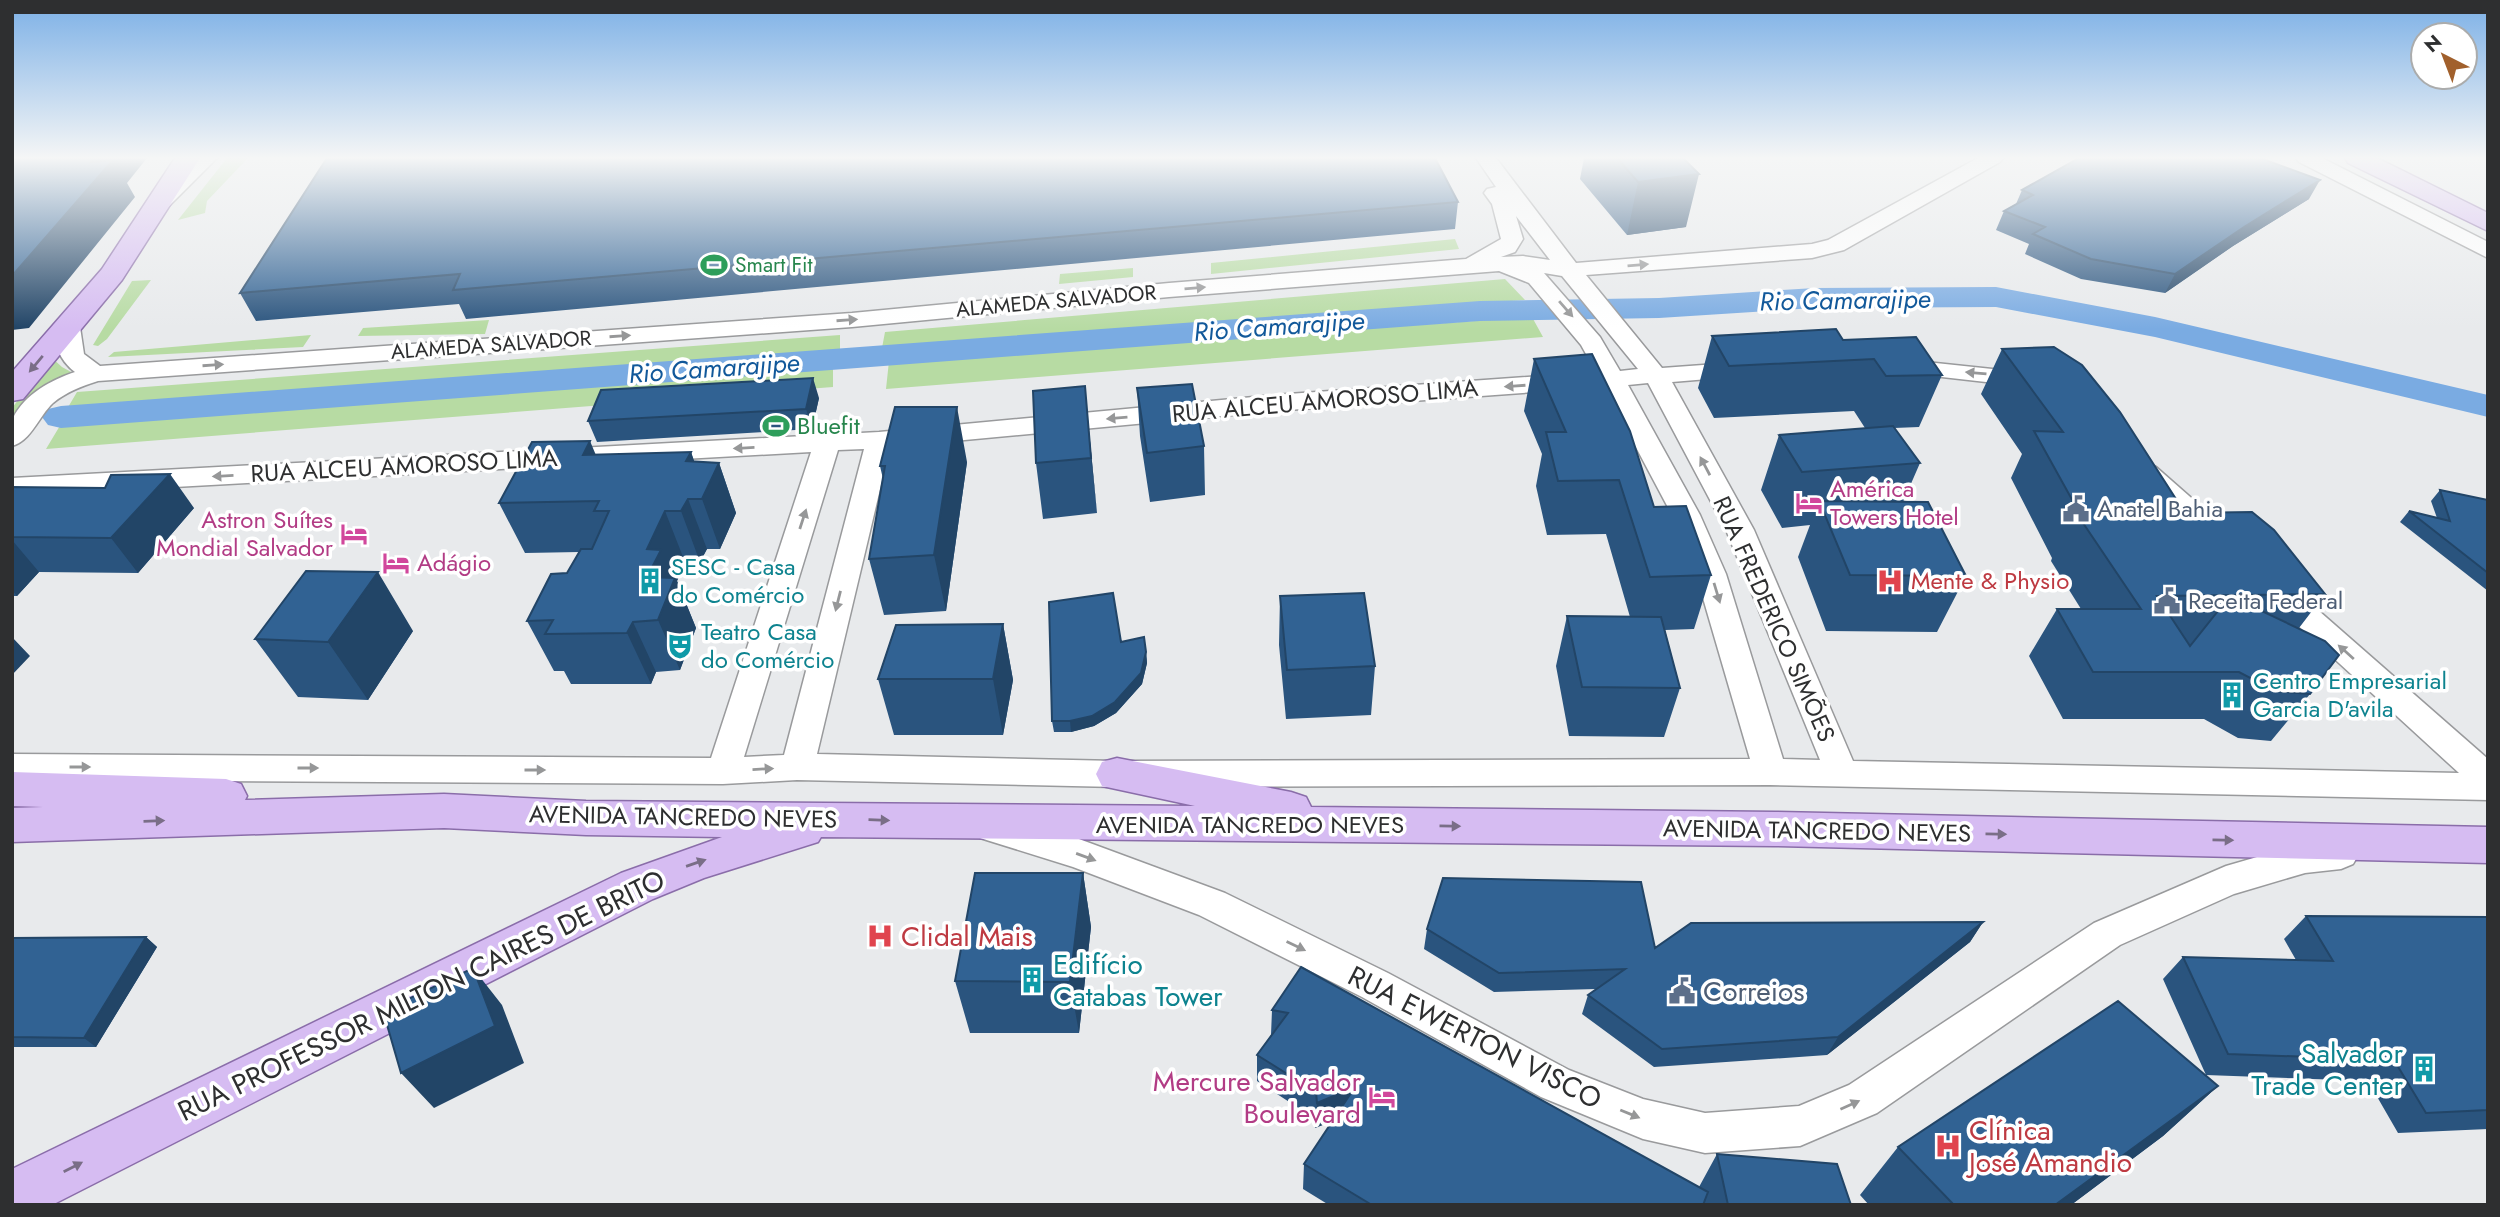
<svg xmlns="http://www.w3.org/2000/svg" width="2500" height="1217" font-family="Jost,sans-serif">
<rect width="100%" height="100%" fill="#e8eaec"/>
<path fill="#b7dba3" d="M227 158H248L207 201 205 213 178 220Z
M1455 239 1459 249 1211 274V263Z
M1133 268V277L1059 284 1060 274Z
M1505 279 1525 300 882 348 885 332Z
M151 280 107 339 98 346 93 345 132 281Z
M1532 317 1543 337 886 389 889 361Z
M489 320 485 334 358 336 363 328Z
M311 335 303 347 108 357 114 352Z
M840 335V351L67 409 77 392Z
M51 357 62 367 73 373 12 426V408Z
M833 367V387L46 449 61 424Z"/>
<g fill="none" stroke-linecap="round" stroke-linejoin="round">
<path fill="#7aabe2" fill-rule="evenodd" d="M1996 287 2155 317 2488 395V417L2155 337 1996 307 1815 308 1659 318 1480 321 61 428 48 425 42 417 48 409 61 406 1480 301 1659 298 1815 288Z"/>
<g stroke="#999a9c" stroke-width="3">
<path id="minor" d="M195 158H217L168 207H154L150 203Z
M1476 158H1496L1576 263 1812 244 1828 240 1978 158H2003L2000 162 1844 250 1812 258 1586 275 1662 368 1744 362 1753 364 1756 369 1753 374 1744 376 1672 382 1754 530 1853 761 2459 773 2267 597 2262 590 2267 583 2277 580 2287 583 2488 759V800L1770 785 1117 787 797 780 723 784 12 780V754L711 758 811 452 12 496V478L879 432 1274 395 1596 372 1581 345 1529 283 1499 271 1169 297 852 327 98 381C82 386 66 392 53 403 39 416 31 441 12 446 12 438 10 425 13 418 25 394 51 380 75 372 61 362 48 339 60 322H76L80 327 84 354 100 366 852 313 1169 283 1466 259 1501 239 1492 204 1484 193 1487 189 1496 187ZM1516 216 1550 260 1523 256 1501 257 1515 252 1523 239ZM1544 273 1562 276 1638 369 1620 371 1600 337ZM1648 383 1726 530 1820 760 1783 759 1726 574 1700 515 1628 385ZM1604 387 1672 515 1696 574 1750 759 1117 761 817 754 890 447 1274 411ZM864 449 784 755 744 757 838 450Z
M2296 158H2322L2488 242V258L2299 162Z
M1898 359 2030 373 2039 375 2042 380 2039 385 2030 387 1889 371 1886 366 1889 361Z
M2147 464 2156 467 2229 531 2233 538 2229 545 2219 547 2209 545 2138 479 2134 473 2138 467Z
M992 814 1079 839 1225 893 1388 973 1569 1070 1643 1099 1705 1113 1799 1106 1849 1085 2094 923 2226 866 2305 843 2341 839 2353 844 2359 854 2353 864 2341 869 2305 873 2234 894 2120 945 1877 1113 1800 1146 1705 1153 1643 1139 1541 1097 1362 997 1199 915 1073 867 980 838 975 828 980 818Z"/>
</g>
<g stroke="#8a6da9" stroke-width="3">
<path id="major" d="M175 158H200L122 280 23 399 12 401V372L102 269Z
M2345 158H2377L2488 213V231L2348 163Z
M1117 758 1291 792 1306 797 1311 807 1775 812 2488 827V863L1775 846 821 837 818 842 704 878 653 899 52 1205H12V1169L621 873 722 837 586 835 444 828 12 842V808L43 807 12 806V772L226 779 241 784 247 796 245 800 444 794 586 801 1195 806 1102 786 1096 774 1102 762Z"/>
</g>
<use href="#minor" fill="#fff" fill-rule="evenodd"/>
<use href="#major" fill="#d6bcf2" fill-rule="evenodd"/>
</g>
<path fill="#2a547e" d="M327 158 1458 202 1455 229 466 319 459 304 256 321 240 293Z
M1584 158H1683L1686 227 1627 235 1580 179Z
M2022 190 2309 199 2233 246 2165 293 2081 279 2025 254 2029 244 1996 230 2004 211 2016 204Z
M1712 336 1843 340 1942 375 1919 427 1894 428 1920 463 1903 502 1966 576 1937 632 1826 631 1798 557 1810 525 1782 528 1761 490 1779 435 1865 428 1854 411 1714 418 1698 388Z
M2002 349 2185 513 2325 594 2299 628 2310 694 2271 741 2238 738 2204 719H2063L2029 656 2057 609H2081L2051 561 2052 558 2011 478 2022 454 1981 394Z
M1534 359 1654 507 1711 575 1694 629 1665 630 1680 688 1664 737 1569 736 1556 666 1567 616 1630 617 1606 534 1547 535 1536 486 1542 454 1524 411Z
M1137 388 1204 446 1205 495 1150 502 1140 436Z
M819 398 812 429 597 442 588 421Z
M1090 441 1097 513 1043 519 1036 463Z
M691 452 694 462 719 463 736 513 720 549H707L700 562H685L677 581 696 628 680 670 656 672 651 684H571L564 671H554L527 621 567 573 579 552 525 553 499 503 596 455Z
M967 462 946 611 884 615 869 559 883 479 880 466Z
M12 487 194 508 138 573 39 572 17 596H12Z
M2440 490 2488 500V591L2400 522 2409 511 2437 518 2431 501Z
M1280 596 1375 666 1371 715 1286 719 1279 645Z
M1003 624 1013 680 1003 735H894L878 679Z
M413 631 368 700 298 697 255 639Z
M1121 642 1146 652 1147 663 1142 684 1116 713 1094 726 1071 732H1054L1052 721Z
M1083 873 1091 927 1079 1033H970L955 981Z
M2306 916 2488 917V1129L2398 1133 2368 1081 2206 1075 2163 979 2183 957 2296 960 2284 939Z
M1983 922 1970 942 1827 1055 1654 1067 1582 1014 1588 995 1596 989 1494 992 1424 949 1427 929 1655 948Z
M146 937 157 947 96 1047H12V938Z
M1301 967 1699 1187 1717 1154 1851 1205H1329L1303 1189 1304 1164 1333 1121 1315 1128 1314 1118 1257 1081V1055L1271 1035 1272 1010Z
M2218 1086 2163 1136 2071 1205H1869L1860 1195 1898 1147Z"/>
<path fill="#224567" d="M94 158H147L127 183 135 197 29 328 12 330V276Z
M1699 174 1686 227 1627 235 1638 182Z
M2320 180 2309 199 2233 246 2165 293 2175 274 2244 227Z
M813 378 819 398 812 429 806 409Z
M1085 386 1090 441 1097 513 1091 458Z
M957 407 967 462 946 611 934 555Z
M590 441 611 491 583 455Z
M691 452 705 492 719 463 736 513 720 549 702 499 686 461Z
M170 474 194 508 138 573 111 538Z
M688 499 707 549 700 562 681 511Z
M665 511 685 562 677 581 696 628 680 670 658 620 647 577V549Z
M12 540 39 572 17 596 12 590Z
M378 572 413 631 368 700 328 642Z
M633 622 656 672 651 684 627 633Z
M1003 624 1013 680 1003 735 993 679Z
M12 637 30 656 12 675Z
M1146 652 1147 663 1142 684 1116 713 1094 726 1071 732 1070 721Z
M1083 873 1091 927 1079 1033 1070 982Z
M1983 922 1970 942 1827 1055 1838 1037Z
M146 937 157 947 96 1047 84 1038Z
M473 968 502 1005 524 1063 434 1108 401 1073Z
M2218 1086 2163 1136 2071 1205H2055Z
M1355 1087 1352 1113 1315 1128 1317 1103Z"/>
<path fill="#316293" stroke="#224567" stroke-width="2" d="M12 158H94L91 162 113 160 12 276Z
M327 158H1435L1458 202 453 290 460 274 240 293Z
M1617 158H1683L1699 174 1638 182Z
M2079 158H2260L2320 180 2244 227 2175 274 2091 259 2033 234 2045 227 2004 211 2033 195 2022 190Z
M1836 329 1843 340 1916 337 1942 375 1886 376 1874 359 1729 366 1712 336Z
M2054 347 2082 365 2120 412 2185 513 2252 512 2274 530 2325 594 2157 596 2190 646 2230 596 2325 641 2339 655 2310 694 2275 691 2239 672H2093L2057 609H2141L2077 514H2080L2034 431 2063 432 2002 349Z
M1592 354 1630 431 1654 507 1686 506 1711 575 1650 577 1619 480 1558 481 1546 432H1566L1534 359Z
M813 378 806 409 588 421 601 390Z
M1192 384 1204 446 1147 453 1137 388Z
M1085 386 1091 458 1036 463 1033 391Z
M895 407H957L934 555 869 559 885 466H880Z
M1893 426 1920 463 1802 472 1779 435Z
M590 441 583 455 691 452 686 461 719 463 702 499H688L681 511H665L647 549 661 550 647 577 675 578 658 620 633 622 627 633 545 634 553 620 527 621 551 574 567 573 581 549H592L609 511H594L599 501 499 503 532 442Z
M170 474 111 538 12 537V487L105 488 111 475Z
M2440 490 2488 500V573L2409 511 2450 521Z
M1819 501 1928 502 1966 576 1850 575Z
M306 571 378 572 328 642 255 639Z
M1113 593 1121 642 1144 637 1146 652 1141 673 1115 702 1092 716 1070 721H1052L1049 602Z
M1364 593 1375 666 1287 670 1280 596Z
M1567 616 1661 617 1680 688 1582 687Z
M1003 624 993 679H878L896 625Z
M975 873H1083L1070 982 955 981Z
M1443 878 1641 882 1655 948 1691 923 1983 922 1838 1037 1662 1049 1588 995 1625 969 1499 973 1427 929Z
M2306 916 2488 917V1110L2426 1113 2394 1060 2228 1054 2183 957 2333 961Z
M146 937 84 1038 12 1037V938Z
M1301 967 1708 1192 1703 1205H1372L1304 1164 1355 1087 1317 1103 1316 1092 1257 1055 1288 1013 1272 1010Z
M473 968 495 1026 401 1073 383 1011Z
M2118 1001 2218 1086 2055 1205H1954L1898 1147Z
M1717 1154 1837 1164 1851 1205H1728Z"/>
<defs><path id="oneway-solid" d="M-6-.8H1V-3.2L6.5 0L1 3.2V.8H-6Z" transform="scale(1.75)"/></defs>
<g fill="#969798">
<use href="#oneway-solid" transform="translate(1638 265) rotate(-5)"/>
<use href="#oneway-solid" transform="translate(1195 288) rotate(-5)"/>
<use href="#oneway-solid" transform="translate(1566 309) rotate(49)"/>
<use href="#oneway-solid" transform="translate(847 320) rotate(-4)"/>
<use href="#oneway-solid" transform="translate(620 336) rotate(-4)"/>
<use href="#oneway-solid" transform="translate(213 365) rotate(-4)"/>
<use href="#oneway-solid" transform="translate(1976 373) rotate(-175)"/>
<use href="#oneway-solid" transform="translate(1515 386) rotate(176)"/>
<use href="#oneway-solid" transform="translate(1117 418) rotate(175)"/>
<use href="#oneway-solid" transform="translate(744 448) rotate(177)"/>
<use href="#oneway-solid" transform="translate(1705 466) rotate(-118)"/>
<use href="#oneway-solid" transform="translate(223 476) rotate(177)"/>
<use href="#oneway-solid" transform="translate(803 519) rotate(-72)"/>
<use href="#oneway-solid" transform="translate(1717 593) rotate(73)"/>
<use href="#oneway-solid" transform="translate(838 601) rotate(104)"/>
<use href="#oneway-solid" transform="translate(2346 652) rotate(-138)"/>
<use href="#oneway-solid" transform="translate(80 767)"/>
<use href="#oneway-solid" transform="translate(308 768)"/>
<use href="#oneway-solid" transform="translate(763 769) rotate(-3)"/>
<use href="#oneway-solid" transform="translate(535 770)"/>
<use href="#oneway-solid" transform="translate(1086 857) rotate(20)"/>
<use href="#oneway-solid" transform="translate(1296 946) rotate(26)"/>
<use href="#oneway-solid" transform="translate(1850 1105) rotate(-24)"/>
<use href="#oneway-solid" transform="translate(1630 1114) rotate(22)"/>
</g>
<g fill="#7a6e87">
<use href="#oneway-solid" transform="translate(36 364) rotate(130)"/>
<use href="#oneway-solid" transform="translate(879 820) rotate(2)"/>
<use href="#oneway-solid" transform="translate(154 821) rotate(-2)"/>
<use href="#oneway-solid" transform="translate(1450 826) rotate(1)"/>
<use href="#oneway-solid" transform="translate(1996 834) rotate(1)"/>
<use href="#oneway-solid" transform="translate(2223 840) rotate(1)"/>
<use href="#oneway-solid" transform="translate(696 863) rotate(-19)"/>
<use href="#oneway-solid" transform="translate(73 1167) rotate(-27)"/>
</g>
<linearGradient id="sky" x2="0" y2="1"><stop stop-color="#7cb0e6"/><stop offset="0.48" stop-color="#f5f6f6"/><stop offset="1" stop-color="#f5f6f6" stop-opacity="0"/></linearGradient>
<rect width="2500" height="329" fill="url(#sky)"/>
<defs>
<g id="stadium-bare" transform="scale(2.1)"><path d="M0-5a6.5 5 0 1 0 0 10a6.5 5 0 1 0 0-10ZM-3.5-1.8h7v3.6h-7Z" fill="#2e9e5b" stroke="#fff" stroke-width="2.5" paint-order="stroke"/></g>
<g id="hotel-bare" transform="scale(2.1)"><path d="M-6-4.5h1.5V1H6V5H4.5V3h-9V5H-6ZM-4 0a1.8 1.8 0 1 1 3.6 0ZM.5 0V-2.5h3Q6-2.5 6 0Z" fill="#d1479c" stroke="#fff" stroke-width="2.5" paint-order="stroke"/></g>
<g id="civic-bare" transform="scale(2.1)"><path d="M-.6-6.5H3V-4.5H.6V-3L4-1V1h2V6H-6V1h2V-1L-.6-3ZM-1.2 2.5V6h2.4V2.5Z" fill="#5c6f8a" stroke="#fff" stroke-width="2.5" paint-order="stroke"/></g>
<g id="building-bare" transform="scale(2.1)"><path d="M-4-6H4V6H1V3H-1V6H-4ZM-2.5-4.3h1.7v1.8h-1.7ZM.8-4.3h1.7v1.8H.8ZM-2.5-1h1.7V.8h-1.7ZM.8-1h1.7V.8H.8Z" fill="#0f9aa8" stroke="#fff" stroke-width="2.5" paint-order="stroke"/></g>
<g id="hospital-bare" transform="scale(2.1)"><path d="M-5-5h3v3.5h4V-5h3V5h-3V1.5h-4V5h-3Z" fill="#e0444e" stroke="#fff" stroke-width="2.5" paint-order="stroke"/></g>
<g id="theatre-bare" transform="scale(2.1)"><path d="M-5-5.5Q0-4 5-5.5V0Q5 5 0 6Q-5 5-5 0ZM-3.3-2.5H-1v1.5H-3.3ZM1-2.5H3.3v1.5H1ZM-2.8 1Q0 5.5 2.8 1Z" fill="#0f9aa8" stroke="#fff" stroke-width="2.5" paint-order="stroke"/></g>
</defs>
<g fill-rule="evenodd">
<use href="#stadium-bare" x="714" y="265"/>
<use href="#stadium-bare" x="776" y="426"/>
<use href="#hotel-bare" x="1809" y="503"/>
<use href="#civic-bare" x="2076" y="509"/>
<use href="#hotel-bare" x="354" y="534"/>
<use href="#hotel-bare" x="396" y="563"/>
<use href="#building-bare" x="650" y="581"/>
<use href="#hospital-bare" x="1890" y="581"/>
<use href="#civic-bare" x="2167" y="601"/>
<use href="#theatre-bare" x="680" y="646"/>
<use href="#building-bare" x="2232" y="695"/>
<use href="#hospital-bare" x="880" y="936"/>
<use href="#building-bare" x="1032" y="980"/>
<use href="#civic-bare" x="1682" y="991"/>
<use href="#building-bare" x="2424" y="1069"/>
<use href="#hotel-bare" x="1382" y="1097"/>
<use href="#hospital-bare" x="1948" y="1146"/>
</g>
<g text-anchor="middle" stroke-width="7" stroke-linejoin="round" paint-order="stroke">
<g font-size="21" fill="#27864d" stroke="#fff" text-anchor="start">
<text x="735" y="272">Smart Fit</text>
</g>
<g font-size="21" fill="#2e2f30" stroke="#fff">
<text transform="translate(1056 301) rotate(-5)" y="7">ALAMEDA SALVADOR</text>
<text transform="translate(491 345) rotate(-4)" y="7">ALAMEDA SALVADOR</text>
</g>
<g font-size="24" fill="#2e2f30" stroke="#fff">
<text transform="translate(1325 401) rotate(-5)" y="8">RUA ALCEU AMOROSO LIMA</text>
<text transform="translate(404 466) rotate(-3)" y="8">RUA ALCEU AMOROSO LIMA</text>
<text transform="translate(1774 619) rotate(66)" y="8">RUA FREDERICO SIMÕES</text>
<text transform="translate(683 817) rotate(1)" y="8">AVENIDA TANCREDO NEVES</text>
<text x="1250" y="833">AVENIDA TANCREDO NEVES</text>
<text transform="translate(1817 831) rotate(1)" y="8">AVENIDA TANCREDO NEVES</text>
</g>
<g font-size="24" fill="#27864d" stroke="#fff" text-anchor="start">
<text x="797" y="434">Bluefit</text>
</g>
<g font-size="24" fill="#b23c85" stroke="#fff" text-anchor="start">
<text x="1830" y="497">América<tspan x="1830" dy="28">Towers Hotel</tspan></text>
<text x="333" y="528" text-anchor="end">Astron Suítes<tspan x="333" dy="28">Mondial Salvador</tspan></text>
<text x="417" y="571">Adágio</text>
</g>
<g font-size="24" fill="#4e5e75" stroke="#fff" text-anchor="start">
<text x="2097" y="517">Anatel Bahia</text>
<text x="2188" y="609">Receita Federal</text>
</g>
<g font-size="24" fill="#0d838f" stroke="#fff" text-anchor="start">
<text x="671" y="575">SESC - Casa<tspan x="671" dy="28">do Comércio</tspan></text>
<text x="701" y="640">Teatro Casa<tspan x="701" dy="28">do Comércio</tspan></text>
<text x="2253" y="689">Centro Empresarial<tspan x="2253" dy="28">Garcia D'avila</tspan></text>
</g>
<g font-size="24" fill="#be3a42" stroke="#fff" text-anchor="start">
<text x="1911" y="589">Mente &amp; Physio</text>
</g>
<g font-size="26" font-style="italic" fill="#11589a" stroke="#fff">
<text transform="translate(1845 300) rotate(-1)" y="9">Rio Camarajipe</text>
<text transform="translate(1279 326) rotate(-4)" y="9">Rio Camarajipe</text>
<text transform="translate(714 368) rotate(-4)" y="9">Rio Camarajipe</text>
</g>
<g font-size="28" fill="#be3a42" stroke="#fff" text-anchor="start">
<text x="901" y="946">Clidal Mais</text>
<text x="1969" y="1140">Clínica<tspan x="1969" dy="32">José Amandio</tspan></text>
</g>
<g font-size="28" fill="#0d838f" stroke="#fff" text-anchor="start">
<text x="1053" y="974">Edifício<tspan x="1053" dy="32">Catabas Tower</tspan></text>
<text x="2403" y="1063" text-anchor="end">Salvador<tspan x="2403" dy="32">Trade Center</tspan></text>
</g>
<g font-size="28" fill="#4e5e75" stroke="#fff" text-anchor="start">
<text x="1703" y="1001">Correios</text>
</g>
<g font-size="28" fill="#2e2f30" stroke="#fff">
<text transform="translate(421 995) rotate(-26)" y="10">RUA PROFESSOR MILTON CAIRES DE BRITO</text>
<text transform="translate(1475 1037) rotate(27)" y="10">RUA EWERTON VISCO</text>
</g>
<g font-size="28" fill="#b23c85" stroke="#fff" text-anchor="end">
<text x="1361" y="1091">Mercure Salvador<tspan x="1361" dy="32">Boulevard</tspan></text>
</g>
</g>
<rect width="2500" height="1217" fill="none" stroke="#2e2f30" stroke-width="28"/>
<g transform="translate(2444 56) rotate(318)"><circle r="33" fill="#ffffff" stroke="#abacac" stroke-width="2"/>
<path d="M0-5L12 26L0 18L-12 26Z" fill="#a1602c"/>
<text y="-10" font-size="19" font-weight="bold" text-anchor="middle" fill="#2e2f30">N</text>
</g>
</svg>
